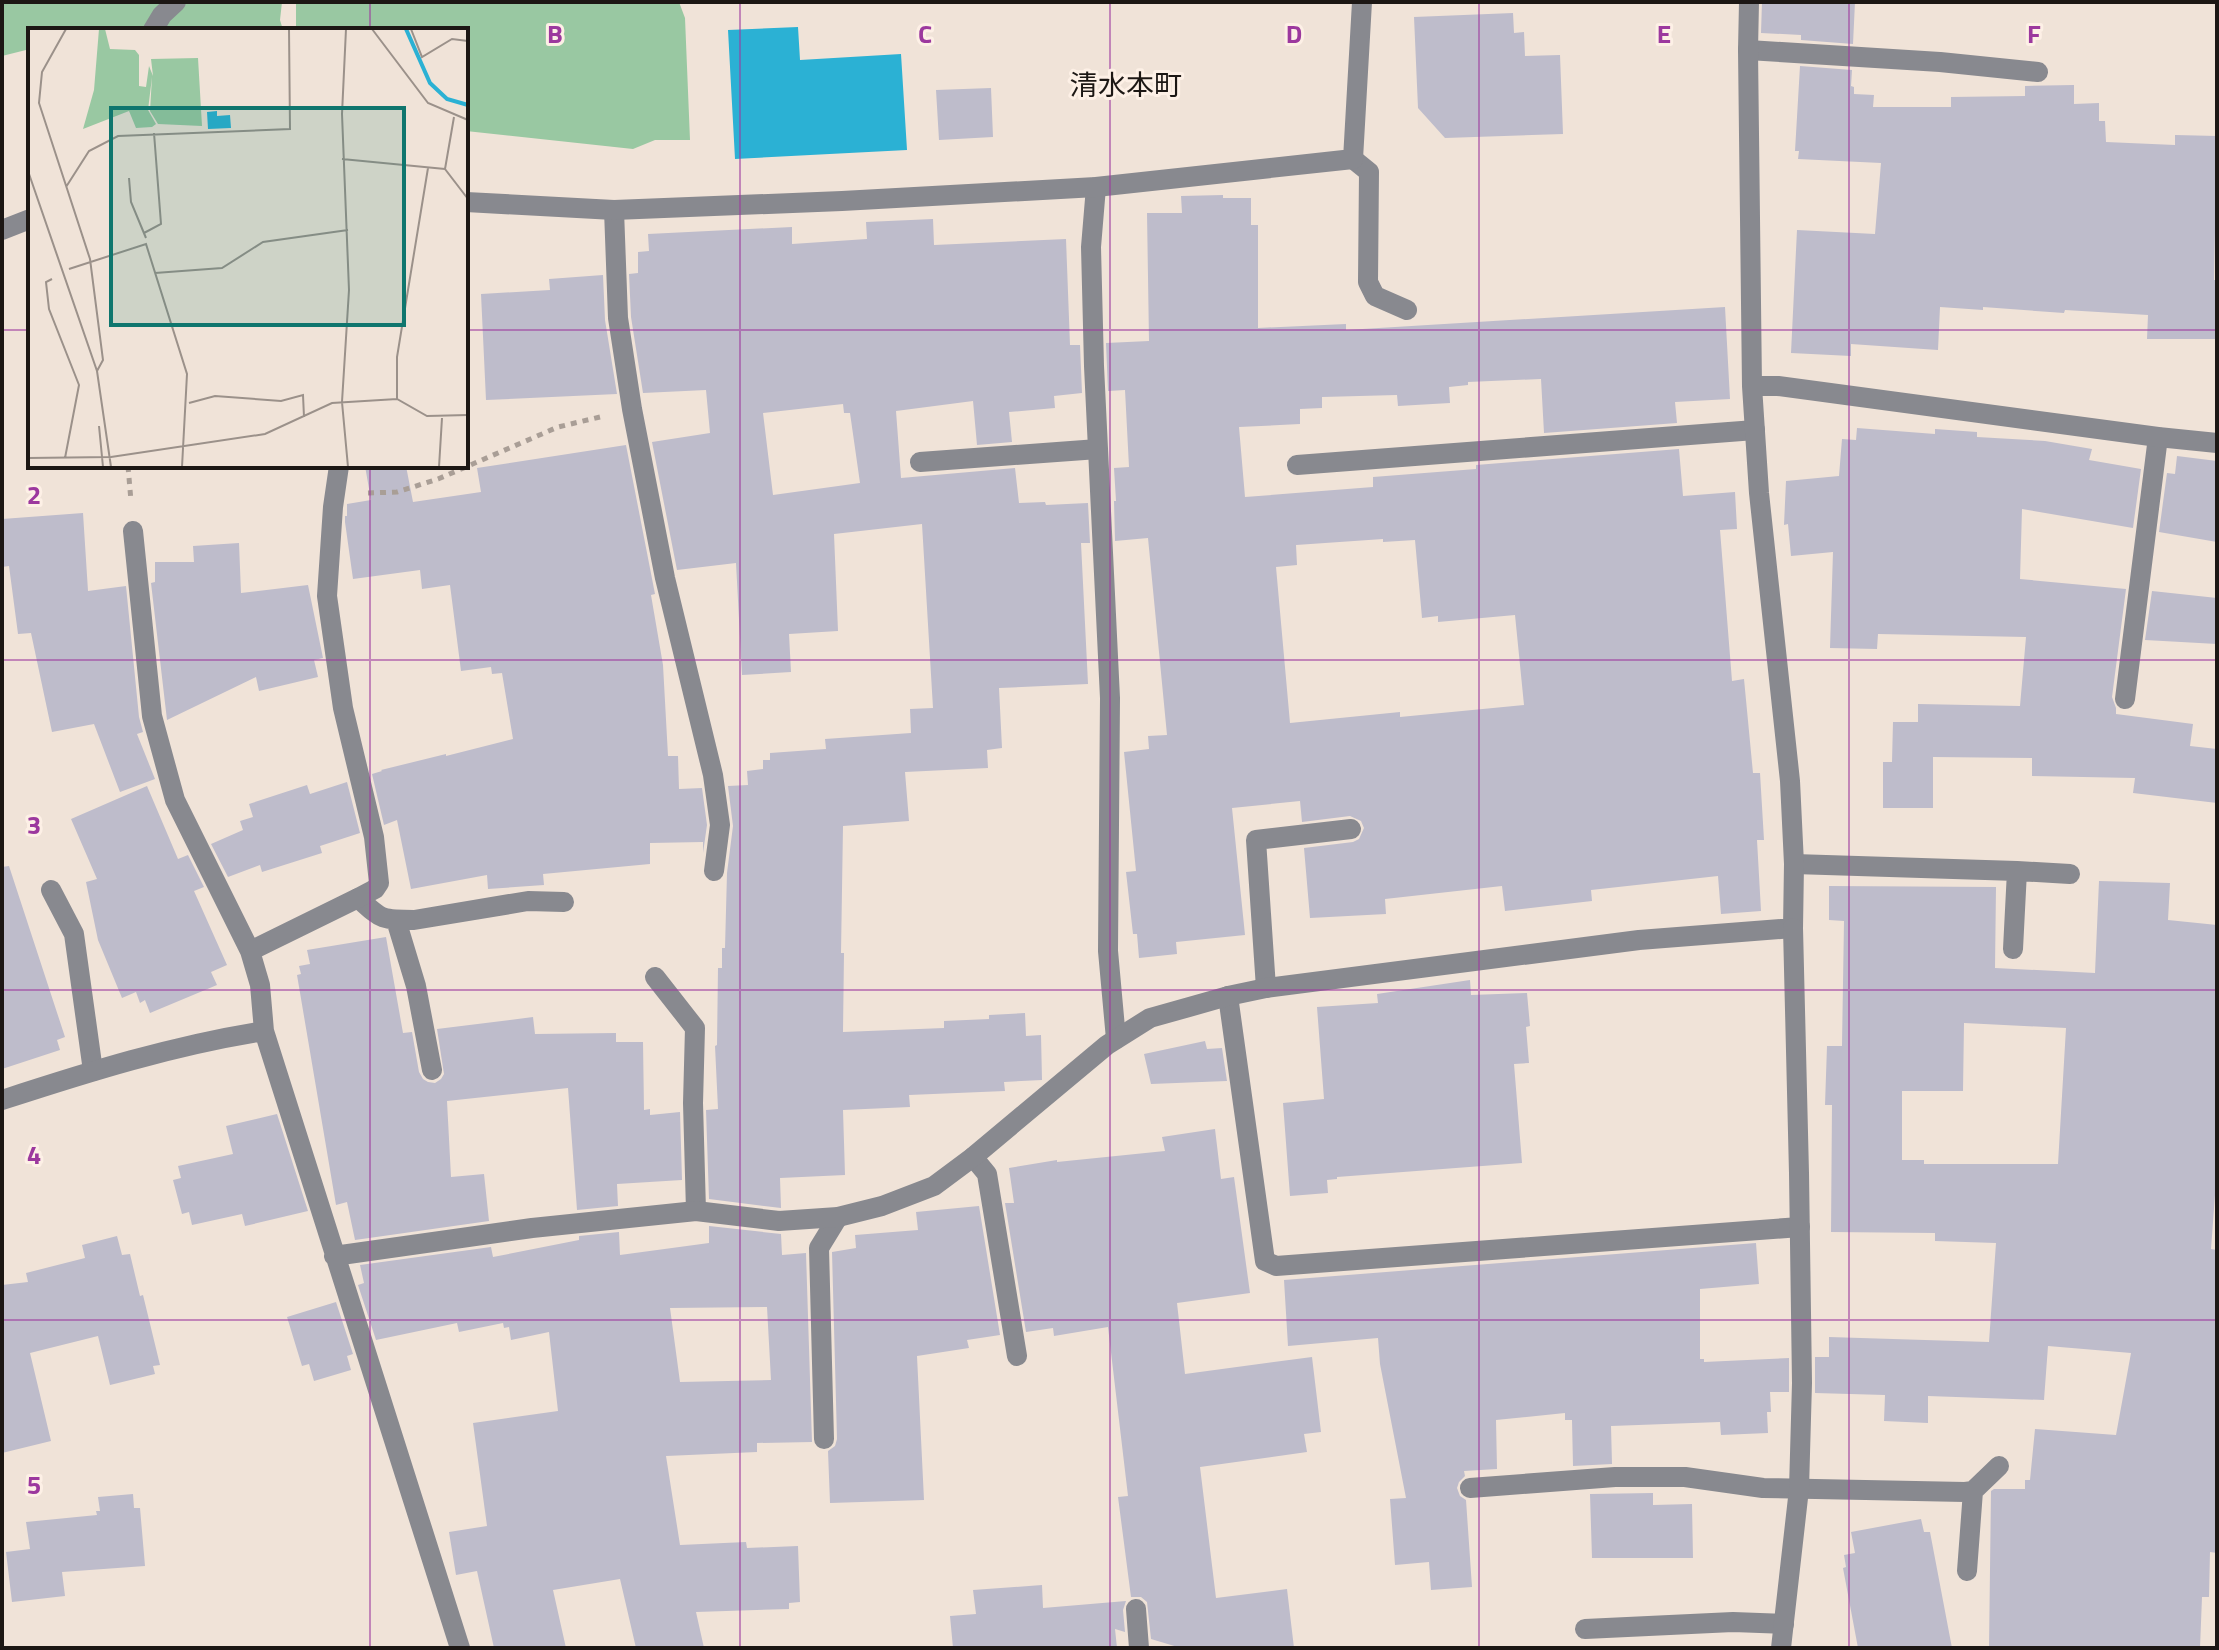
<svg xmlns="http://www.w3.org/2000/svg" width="2219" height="1650" font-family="'Titillium Web','Noto Sans JP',sans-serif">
<rect width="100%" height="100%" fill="#f0e3d8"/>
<path fill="#99c8a2" d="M2 2H282L280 20 283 30H145L133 27 118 30H30V49L2 56Z
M296 2H679L685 18 690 140H655L633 149 466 131V30H296Z"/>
<path fill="#2bb1d4" d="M798 27 800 60 901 54 907 150 735 159 728 30Z"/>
<path fill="#bebccb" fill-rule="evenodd" d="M1762 2H1855L1853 44 1801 40V35L1761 33Z
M1513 13 1514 33 1524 32 1525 56 1560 55 1563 134 1445 138 1418 108 1414 17Z
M1800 66 1852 70 1851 86 1854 87V94L1874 95 1873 107H1951V97L2025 96V86L2074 85V104L2099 103V121H2105L2106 142 2175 145V135L2217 136 2214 280H2217V339H2147L2148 315 2065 310 2064 313 1983 307V310L1940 307 1938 350 1851 344V356L1791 353 1797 230 1875 234 1881 163 1798 159 1799 151H1795Z
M991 88 993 137 939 140 936 90Z
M1223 195V198H1251V225H1258V328L1346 324V330L1725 307 1730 399 1675 402 1677 423 1544 433 1541 379 1468 382V385L1449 387 1450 403 1398 406 1397 395 1322 397V408L1300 409V424L1239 427 1245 497 1373 487V477L1476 469V465L1679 449 1683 496 1735 492 1737 529 1720 530 1732 681 1744 679 1753 773H1760L1764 840H1757L1761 911 1721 914 1718 876 1591 890 1592 901 1505 911 1502 886 1385 899 1386 914 1310 918 1304 848 1353 842 1359 839 1364 828 1361 821 1350 816 1302 822 1300 801 1232 808 1245 935 1176 942 1177 954 1139 958 1137 934H1133L1126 872 1136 871 1124 752 1149 749 1148 736 1167 735 1148 538 1115 541 1114 501H1116L1114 468 1129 467 1125 390 1108 391 1106 343 1149 341 1147 213H1182L1181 196ZM1383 539V542L1415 540 1422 618 1438 616V622L1515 615 1524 705 1400 717V712L1290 723 1276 567 1297 565 1296 545Z
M933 219 934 245 1066 239 1070 345H1080L1082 393 1054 396 1055 408 1009 412 1012 442 977 445 973 401 896 411 901 478 1015 468 1019 503 1045 502 1046 505 1088 503 1090 543H1081L1088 684 999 688 1002 748 987 750 988 768 905 772 909 821 843 826 841 953H844L843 1032 944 1028V1021L989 1019V1015L1025 1013 1026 1036 1041 1035 1042 1080 1004 1082 1005 1091 909 1095 910 1107 843 1110 845 1175 780 1178 781 1208 709 1199 706 1110 718 1109 715 1046 717 1045 718 968H722V948H725L727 873 733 826 728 786 748 785 747 771 763 769V760H770V753L826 749 825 739 911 733 910 709 933 708 922 524 834 534 838 631 789 634 791 672 742 675 736 563 677 570 652 442 710 433 706 390 643 393 631 317 629 274 638 273V252L649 251 648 234 792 227V244L867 239 866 222ZM843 404 844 413H850L860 483 773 495 763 413Z
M603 275 605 320 617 394 486 400 481 294 550 290 549 279Z
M1857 428 1935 434V429L1977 432V437L2045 441 2092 449 2089 460 2141 469 2133 528 2022 509 2020 579 2126 589 2112 697 2116 708V714L2193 724 2190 746 2217 749V803L2133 793 2135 778 2032 776V758L1933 757V808H1883V762H1892L1893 722H1918V704L2020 706 2026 637 1878 634 1877 649 1830 648 1833 552 1791 556 1788 524 1784 525 1786 481 1839 476 1842 439 1856 440Z
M626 445 655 594 651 595 663 665 668 756H678L679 789 702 788 707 825 703 853V842L650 843V864L543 874 544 885 488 889 487 875 411 889 397 820 384 825 372 774 382 771 381 770 446 754V756L513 739 502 673 492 674 491 667 461 671 450 585 422 589 420 570 353 579 345 522V516H347V504L371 500 365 466H406L413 502 481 492 477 468Z
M2177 456 2217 461V542L2159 532 2167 473 2175 474Z
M83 513 88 591 126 586 139 717 143 732 137 734 155 779 120 792 94 724 52 732 31 633 18 634 9 566 2 567V519Z
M239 543 241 593 308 585 323 658 314 660 318 677 259 691 256 677 167 720 151 583 155 582V562H194L193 546Z
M2152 591 2217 598V644L2145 640Z
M347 782 360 833 320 846 322 853 262 872 260 865 228 877 211 844 243 830 240 821 253 817 249 804 307 785 310 794Z
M147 786 178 859 188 855 204 887 194 891 227 965 211 972 217 985 150 1013 145 1000 140 1003 136 992 122 998 98 940 86 882 97 879 71 819Z
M9 866 65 1037 57 1040 60 1050 2 1069V867Z
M2099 881 2170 883 2168 920 2217 925V1168L2211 1249 2217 1250V1553L2210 1552 2209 1597H2202L2200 1648H1989L1991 1491 1994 1489H2025V1480H2030L2035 1429 2116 1435 2131 1353 2048 1346 2044 1400 1928 1396V1423L1884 1421 1885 1395 1815 1393V1357H1829V1337L1989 1342 1996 1243 1935 1241V1233L1831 1232 1832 1105H1825L1827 1046H1842L1844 921 1829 920V886L1996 887 1995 968 2095 973ZM1964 1023 2066 1028 2058 1164H1924V1160H1902V1091H1963Z
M386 937 403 1033 412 1032 419 1072 423 1079 428 1082 435 1083 441 1079 444 1074 437 1029 533 1017 535 1034 616 1033V1042H643L644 1110 650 1109V1115L680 1112 682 1180 617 1184 618 1206 577 1210 568 1088 447 1101 451 1177 484 1174 489 1221 355 1240 347 1202 336 1205 297 975 301 974 299 966 310 964 307 950Z
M1470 980 1471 995 1527 993 1530 1026 1526 1027 1529 1063 1514 1064 1522 1163 1337 1177V1179L1327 1180 1328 1193 1290 1196 1283 1103 1324 1099 1317 1007 1378 1003 1377 994Z
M1205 1041 1207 1049 1222 1048 1227 1081 1151 1084 1144 1054Z
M277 1114 308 1211 245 1226 242 1214 192 1225 189 1212 182 1214 173 1180 181 1178 178 1166 233 1154 226 1126Z
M1215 1129 1221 1179 1234 1177 1250 1293 1177 1303 1185 1374 1312 1357 1321 1432 1304 1434 1307 1452 1200 1467 1216 1598 1287 1589 1294 1648H1181L1151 1639 1147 1602 1141 1597H1131L1118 1497 1128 1496 1108 1327 1054 1336 1053 1328 1026 1332 1005 1203H1014L1009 1168 1057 1160V1162L1165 1151 1162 1137Z
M979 1206 1000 1335 967 1340 969 1348 917 1356 924 1500 830 1503 828 1451 835 1446 837 1439 832 1252 856 1248 855 1235 918 1230 916 1212Z
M709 1226 781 1234 782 1255 806 1253 812 1442 757 1443V1452L666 1456 680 1545 746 1542 747 1548 798 1546 800 1602 789 1603V1609L696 1612 704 1648H636L620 1579 553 1590 566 1648H494L477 1571 456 1575 449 1532 487 1526 473 1423 558 1411 549 1332 511 1340 509 1327 504 1328 503 1323 459 1332 457 1323 376 1340 358 1285 364 1283 360 1265 491 1247 493 1257 579 1240V1236L619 1232 620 1255 709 1243ZM767 1307 771 1380 680 1382 670 1308Z
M117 1236 122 1255 130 1254 140 1296 143 1295 160 1365 153 1366 155 1374 110 1385 98 1336 30 1353 51 1441 2 1453V1285L28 1282 26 1273 85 1258 82 1245Z
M1756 1243 1759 1284 1700 1289V1359H1704V1362L1789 1358V1392H1770L1771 1412H1767L1768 1433 1721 1435 1720 1422 1611 1426 1612 1464 1573 1466 1572 1420H1565V1413L1496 1420 1497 1469 1464 1471 1465 1476 1459 1482 1457 1488 1460 1496 1466 1500 1472 1587 1431 1590 1429 1562 1395 1565 1390 1499 1406 1498 1380 1364 1378 1338 1288 1346 1284 1280Z
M336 1302 353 1354 347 1356 351 1370 314 1381 309 1364 302 1366 287 1317Z
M1653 1493V1505L1692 1504 1693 1558H1592L1590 1494Z
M133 1494 134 1508H140L145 1566 62 1572 65 1596 12 1602 6 1552 30 1549 26 1522 97 1515 96 1511H100L98 1497Z
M1921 1519 1924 1532H1930L1952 1648H1858L1843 1568 1846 1567 1844 1555 1855 1553 1851 1532Z
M1042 1585 1043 1608 1126 1601 1123 1610 1125 1632 1115 1629 1117 1648H953L950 1616 976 1614 973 1590Z"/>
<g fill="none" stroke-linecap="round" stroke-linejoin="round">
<path stroke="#a99e96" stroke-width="5" stroke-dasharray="6 6" stroke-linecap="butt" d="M128 466 131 501
M368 493 397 492 438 479 558 427 600 417"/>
<path stroke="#88898f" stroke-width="20" d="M153 30 162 15 176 2
M1748 50 1940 62 2038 72
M1353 159 1369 172 1368 282 1375 296 1407 310
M1096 187 1091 247 1094 366 1110 698 1108 951 1116 1039
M614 210 618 318 632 409 665 578 713 775 720 825 714 871
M920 462 1098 449
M1297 465 1755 430
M2125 699 2158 437
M1794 864 2017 871 2013 949
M2017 871 2070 874
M51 890 74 934 93 1071
M358 898C382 920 381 920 414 920L528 901 564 902
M396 920 416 986 432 1070
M655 977 695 1028 693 1103 696 1211
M1266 988 1256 840 1351 829
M1228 996 1265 1261 1276 1266 1800 1227
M973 1157 987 1174 1017 1356
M824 1439 819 1248 838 1217
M1470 1488 1615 1477H1685L1763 1488 1965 1492 1973 1491 1967 1571
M1973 1491 1999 1466
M1136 1609 1139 1648
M1585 1629 1733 1622 1784 1624"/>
<path stroke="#88898f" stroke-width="20" d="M466 202 614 210 842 201 1096 187 1353 159 1362 2
M2 230 30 219
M1752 386H1778L2158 437 2217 443
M133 531 152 716 175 800 250 951 260 985 264 1031
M250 951 358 898 375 889 379 883 374 837 343 708 327 596 333 507 339 466
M2 1100C88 1072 174 1045 264 1031L460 1648
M334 1256 532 1228 696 1211 779 1221 838 1217 882 1206 934 1186 973 1157 1107 1045 1150 1018 1228 996 1266 988 1639 940 1793 928 1794 864 1790 781 1759 493 1752 386 1748 50 1749 2"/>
<path stroke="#88898f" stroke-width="20" d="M1781 1648 1799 1489 1802 1383 1799 1173 1793 928"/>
</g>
<path fill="none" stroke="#9c389e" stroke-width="2" stroke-opacity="0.55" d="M370 2V30M740 2V1648M1110 2V1648M1479 2V1648M1849 2V1648M2 330H30M466 330H2217M370 466V1648M2 660H2217M2 990H2217M2 1320H2217"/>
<g text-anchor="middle" stroke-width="6" stroke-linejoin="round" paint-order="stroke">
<g font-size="28" fill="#1c1714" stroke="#fdf0e6">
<text x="1126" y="95">清水本町</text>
</g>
</g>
<g transform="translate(28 28)">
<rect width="440" height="440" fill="#f0e3d8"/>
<path d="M71 1H77L82 21 107 22 111 27V58L118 59 121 38 125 48 123 31 170 30 174 98 130 96 122 83 124 49 120 82 128 96 124 99 108 100 101 83 55 101 66 62Z" fill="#99c8a2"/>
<path d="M189 83V88L202 87 203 100 180 101 179 84Z" fill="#2bb1d4"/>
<path fill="none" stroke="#2bb1d4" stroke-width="4" d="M378 1 402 55 419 71 440 77"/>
<path fill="none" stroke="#9b918a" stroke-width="2" d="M38 1 14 44 11 75 62 231 75 332 69 343M224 1H270M318 1 314 86 321 262 314 374 320 439M344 1 400 75 440 92M383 1 394 29 424 11 440 13M426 89 417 141 440 171M314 131 417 141M0 143 69 343 83 439M101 150 103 174 118 210M38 159 61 123 90 108 262 101 261 1M116 205 133 196 126 105M41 241 118 216 159 346 154 439M127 245 194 240 235 214 320 202M24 251 18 254 21 281 51 357 37 430M369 371V329L400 140M161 375 187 368 253 373 275 367 276 389M71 398 75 439M0 430 83 429 237 406 304 375 369 371 399 388 440 387M411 439 414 390"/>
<path fill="#0f766e" fill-opacity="0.15" stroke="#0f766e" stroke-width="4" d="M83 80H376V297H83Z"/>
<rect width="440" height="440" fill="none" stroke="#1c1714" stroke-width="4"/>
</g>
<g font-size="26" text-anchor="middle" font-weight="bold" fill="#9c389e" stroke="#fdf0e6" stroke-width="6" stroke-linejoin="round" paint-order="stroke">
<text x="555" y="43">B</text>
<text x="925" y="43">C</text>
<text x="1294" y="43">D</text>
<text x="1664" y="43">E</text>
<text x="2034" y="43">F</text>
<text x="34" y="504">2</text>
<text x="34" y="834">3</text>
<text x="34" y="1164">4</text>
<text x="34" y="1494">5</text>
</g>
<rect width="2219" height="1650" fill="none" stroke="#1c1714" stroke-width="8"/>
</svg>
